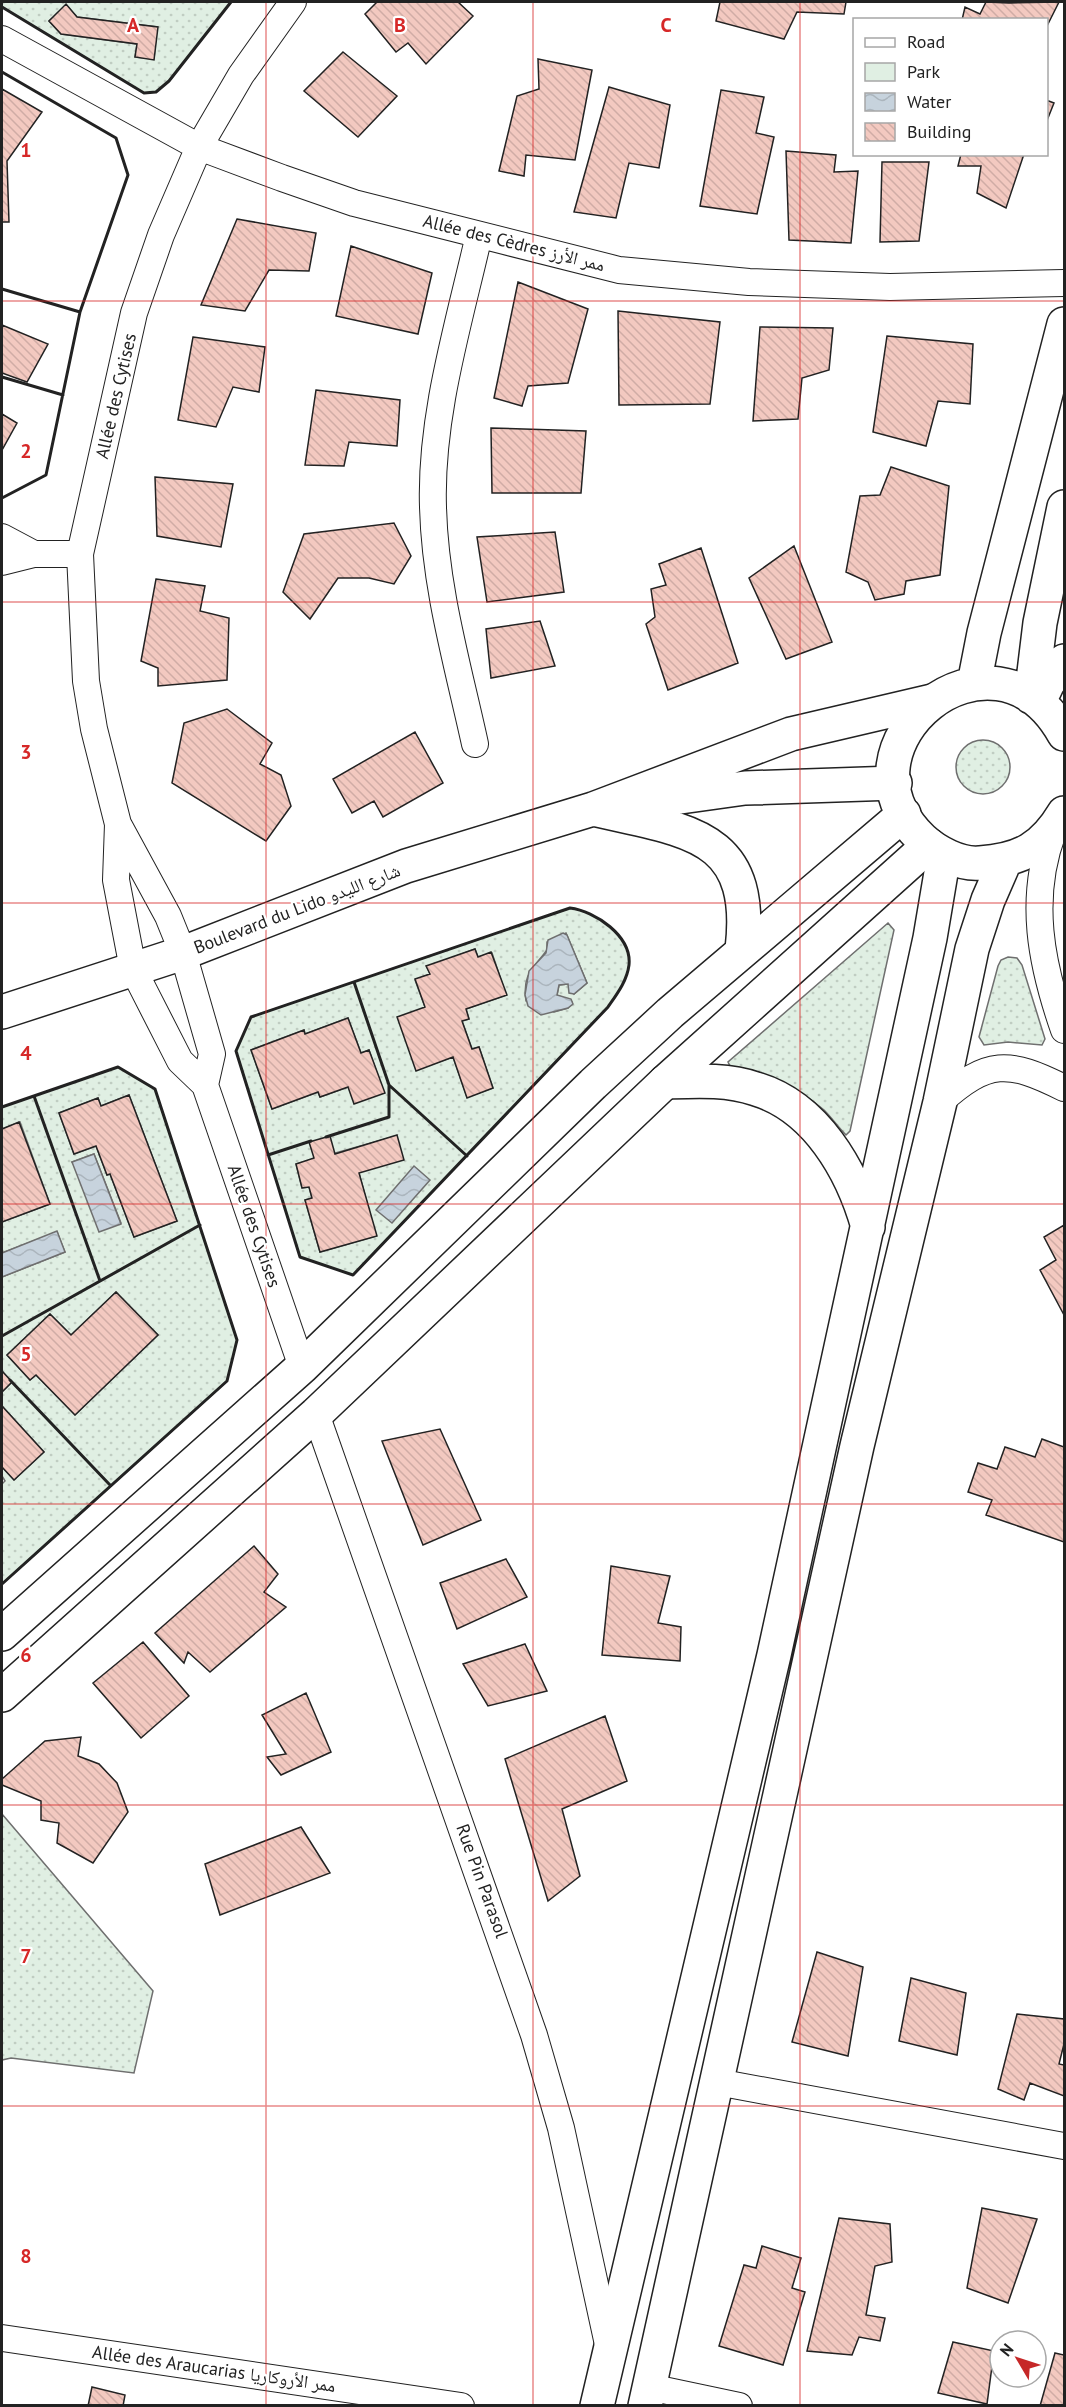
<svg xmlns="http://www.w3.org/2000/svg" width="1066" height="2407" font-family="'PT Sans','Noto Naskh Arabic',sans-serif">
<defs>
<pattern id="green-dots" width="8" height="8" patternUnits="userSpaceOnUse" patternTransform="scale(1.5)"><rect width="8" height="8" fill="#e0efe3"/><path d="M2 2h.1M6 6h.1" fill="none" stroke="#c0cdc2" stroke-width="1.8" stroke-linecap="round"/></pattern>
<pattern id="water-waves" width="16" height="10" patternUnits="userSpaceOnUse" patternTransform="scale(1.5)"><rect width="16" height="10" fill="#c7d3dd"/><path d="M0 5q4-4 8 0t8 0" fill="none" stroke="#abb5bd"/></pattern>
<pattern id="building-back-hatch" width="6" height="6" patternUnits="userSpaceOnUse" patternTransform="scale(1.5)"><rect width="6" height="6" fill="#f3c9c0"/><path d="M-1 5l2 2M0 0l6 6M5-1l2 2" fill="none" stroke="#d0aca5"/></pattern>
</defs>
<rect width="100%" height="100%" fill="#fff"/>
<path fill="url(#green-dots)" stroke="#6f6f6f" stroke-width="1.5" fill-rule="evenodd" d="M2 2H231L169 81 156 92 144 93 2 7ZM66 5 77 17 157 27 154 59 135 57 137 44 61 34 49 21Z
M956 767a27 27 0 1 1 54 0a27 27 0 1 1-54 0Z
M570 908C595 911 632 936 629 965 627 981 617 994 608 1007L353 1275 300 1257 236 1051 251 1017ZM566 933 587 983 574 994 568 984 559 985 557 995 572 1002 568 1008 554 1012 526 1001C522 974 533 969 547 950V942ZM475 949 478 957 492 953 506 995 466 1009 469 1019 462 1021 472 1049 479 1047 493 1088 467 1097 453 1057 416 1070 425 1007 415 980 430 974 427 967ZM348 1018 361 1053 369 1050 384 1093 348 1087 320 1097 318 1092 272 1109 251 1050 304 1030 305 1034ZM396 1136 359 1173 376 1236 320 1252 305 1200 312 1198 309 1187 302 1188 296 1164Z
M888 923 894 930 850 1131 846 1135C838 1127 832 1118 824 1110 796 1086 765 1074 730 1066L728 1062Z
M1008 957 1017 958 1022 965 1045 1039 1042 1045 1008 1042 984 1045 979 1037 998 966 1001 960Z
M118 1067 155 1089 237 1340 227 1381 2 1584V1484L5 1481 2 1476V1467L14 1480 44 1452 2 1406V1392L12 1382 2 1371V1277L65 1252 57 1232 2 1253V1222L50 1204 20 1122 2 1129V1107ZM129 1095 177 1221 134 1237 110 1174 107 1175 96 1146 74 1154 59 1113 98 1098 101 1106ZM94 1154 121 1223 120 1224 72 1162ZM116 1292 158 1335 75 1415 36 1375 30 1380 7 1355 50 1314 71 1335Z
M2 1814 153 1991 134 2073 11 2058 2 2060Z"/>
<path fill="url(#water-waves)" stroke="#6f6f6f" stroke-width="1.5" d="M563 933 567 935 587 983 574 994 569 993 568 984 559 985 557 995 571 999 573 1004 568 1008 541 1015 528 1006 525 995 529 971 546 953 548 940Z
M94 1154 121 1224 99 1232 72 1162Z
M414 1166 430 1180 392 1223 376 1210Z
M57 1231 65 1252 2 1277V1253Z"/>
<path fill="url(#building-back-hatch)" stroke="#222" stroke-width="1.5" d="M377 2H458L473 16 426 64 408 43 396 52 365 14Z
M720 2H846L844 14 797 12 784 39 716 21Z
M986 2 1009 3 1059 2 1046 28V20H962L965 7 980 14Z
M66 4 77 17 158 27 154 60 135 57 137 44 61 34 49 21Z
M343 52 397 96 358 137 304 91Z
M538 59 592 70 575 160 526 155 524 176 499 171 517 96 539 89Z
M609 87 670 105 659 168 629 163 616 218 574 212Z
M2 89 42 112 7 161 9 222H2Z
M721 90 764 97 756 133 774 137 757 214 700 206Z
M1046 100 1054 103 1046 123Z
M786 151 836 155 834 172 858 171 851 243 789 240Z
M961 154H1024L1006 208 977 193 981 166H958Z
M882 162H929L919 241 880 242Z
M237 219 316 233 309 271 269 270 245 311 201 305Z
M351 246 432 273 418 334 336 316Z
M518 282 588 309 568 383 528 386 522 406 494 398Z
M618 311 720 322 710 404 619 405Z
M2 325 48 344 27 382 2 373Z
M760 327 833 328 829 370 802 378 798 419 753 421Z
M887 336 973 344 970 404 938 401 926 446 873 432Z
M193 337 265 347 259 392 233 387 216 427 178 420Z
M316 390 400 400 397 446 349 442 344 466 305 465Z
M2 414 17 423 2 450Z
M491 428 586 431 581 493H492Z
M891 467 949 486 940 575 906 581 904 594 875 600 868 582 846 572 860 496 880 495Z
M155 477 233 484 221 547 157 536Z
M394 523 411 556 394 584 369 578H338L310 619 283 592 304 534Z
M555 532 564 592 487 602 477 537Z
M794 546 832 642 786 659 749 578Z
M701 548 738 663 668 690 646 624 655 617 651 589 666 585 659 564Z
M156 579 205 586 200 611 229 618 227 680 158 686V668L141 661Z
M540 621 555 666 491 678 486 629Z
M227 709 272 743 260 764 281 775 291 806 266 841 172 783 184 723Z
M415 732 443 783 383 817 374 801 352 813 333 779Z
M475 949 478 957 491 952 507 995 466 1009 469 1019 462 1021 472 1049 479 1047 493 1088 467 1098 453 1057 416 1071 397 1017 425 1007 415 979 430 974 426 966Z
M348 1018 361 1053 369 1050 385 1093 354 1104 348 1087 320 1097 318 1092 272 1109 251 1050 304 1030 305 1034Z
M129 1095 177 1221 134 1237 110 1174 107 1175 96 1146 74 1154 59 1113 98 1098 101 1106Z
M19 1122 50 1204 2 1222V1129Z
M397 1135 404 1160 359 1173 377 1236 320 1252 305 1200 312 1198 309 1187 302 1188 296 1164 314 1158 309 1142 330 1136 335 1154Z
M1064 1225V1315L1040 1270 1056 1260 1044 1237Z
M116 1292 158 1335 75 1415 36 1375 30 1380 7 1355 50 1314 71 1335Z
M2 1371 12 1382 2 1392Z
M2 1406 44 1452 14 1480 2 1467Z
M440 1429 481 1520 423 1545 382 1441Z
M1042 1439 1064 1447V1542L986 1515 992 1500 968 1492 978 1463 997 1469 1005 1447 1035 1457Z
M254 1546 278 1574 264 1592 286 1607 210 1672 188 1652 184 1663 155 1633Z
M506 1559 527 1597 457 1629 440 1583Z
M611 1566 670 1576 658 1623 681 1627 680 1661 602 1655Z
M143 1642 189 1696 141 1738 93 1683Z
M525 1644 547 1691 488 1706 463 1664Z
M306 1693 331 1752 281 1775 267 1757 286 1754 262 1715Z
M605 1716 627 1781 562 1809 580 1876 548 1901 505 1759Z
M81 1737 78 1756 99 1764 117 1783 128 1812 93 1863 57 1843 59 1823 41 1820V1801L2 1785V1779L45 1741Z
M301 1827 330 1873 220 1915 205 1864Z
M817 1952 863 1967 848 2056 792 2042Z
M911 1978 966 1993 957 2055 899 2041Z
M1017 2014 1064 2019V2044L1059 2064 1064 2065V2096L1030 2083 1024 2100 998 2089Z
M982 2208 1037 2219 1008 2303 967 2288Z
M839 2218 890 2224 892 2262 875 2266 866 2315 885 2318 880 2341 859 2337 852 2355 807 2351Z
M762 2246 801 2258 792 2288 805 2292 783 2365 719 2346 744 2265 756 2268Z
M953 2342 994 2351 987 2404 938 2393Z
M1055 2353 1064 2355V2406H1040Z
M92 2387 125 2395 123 2406H88Z"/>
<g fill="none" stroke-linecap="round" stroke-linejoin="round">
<g stroke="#222" stroke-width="28">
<path id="street" d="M293 2 241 75 199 147 161 235 134 313 80 554 86 681 94 729 118 824 116 880 133 969 180 1061 205 1085 302 1367
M2 39 199 147 282 178 354 203 619 270 749 282 890 287 1064 283
M2 537 34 554H80
M2 562 34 554
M475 744C458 666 435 588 433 507 430 416 459 323 479 235
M118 824 168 916 183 953 212 1054 205 1085
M1053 832C1028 899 1041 964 1064 1030
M940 1102C988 1059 1008 1060 1064 1088
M316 1414 534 2035 561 2128 609 2349
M717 2082 1064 2146
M2 2338 461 2406
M649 2387 739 2406"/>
</g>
<g stroke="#222" stroke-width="36">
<path id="secondary" d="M652 801 745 788 895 783
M593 809C686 831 756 832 742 950
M2 1012 183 953 406 866 593 809 791 734 932 701
M2 1634 302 1367 593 1084 670 1013 904 814
M2 1695 316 1414 665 1082 929 845"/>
</g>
<g stroke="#222" stroke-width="36">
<path id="primary" d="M974 684 984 633 1064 324
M1031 697 1040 623 1064 507
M1039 702 1048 683 1064 661
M1064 734C993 607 825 746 922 839 936 852 960 865 980 863 1021 860 1043 848 1064 813
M665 1082C696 1081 727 1079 756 1089 816 1107 852 1170 868 1227
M597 2406 774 1655 930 938 944 855
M645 2406 857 1446 940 1102 972 949 988 900 1005 861"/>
</g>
<use href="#street" stroke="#fff" stroke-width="26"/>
<use href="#secondary" stroke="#fff" stroke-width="33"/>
<use href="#primary" stroke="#fff" stroke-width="33"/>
<path stroke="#222" stroke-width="3" d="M2 7 144 93 156 92 169 81 231 2
M2 72 116 138 128 175 80 312 46 475 2 498
M2 289 80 312
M2 377 63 395
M570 908C595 911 632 936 629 965 627 981 617 994 608 1007L353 1275 300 1257 236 1051 251 1017Z
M354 982 389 1085 467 1156
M34 1096 100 1281
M2 1107 118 1067 155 1089 237 1340 227 1381 2 1584
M326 1137 389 1117V1085
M268 1155 311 1141
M2 1336 200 1225
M10 1380 110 1485"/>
</g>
<path fill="none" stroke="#d62828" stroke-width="1.5" stroke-opacity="0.55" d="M266 2V2406M533 2V2406M800 2V2406M2 301H1064M2 602H1064M2 903H1064M2 1204H1064M2 1504H1064M2 1805H1064M2 2106H1064"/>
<g text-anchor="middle" stroke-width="4.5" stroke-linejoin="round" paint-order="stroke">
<g font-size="18" fill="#222" stroke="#fff">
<text transform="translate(514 243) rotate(14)" y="6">Allée des Cèdres ممر الأرز</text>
<text transform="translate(116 396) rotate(-77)" y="6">Allée des Cytises</text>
<text transform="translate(297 909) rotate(-21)" y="6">Boulevard du Lido شارع الليدو</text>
<text transform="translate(254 1226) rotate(71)" y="6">Allée des Cytises</text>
<text transform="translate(482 1881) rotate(70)" y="6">Rue Pin Parasol</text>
<text transform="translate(214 2369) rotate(8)" y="6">Allée des Araucarias ممر الأروكاريا</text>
</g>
</g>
<g font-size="20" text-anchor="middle" font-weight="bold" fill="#d62828" stroke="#fff" stroke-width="4.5" stroke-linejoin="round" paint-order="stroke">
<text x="133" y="32">A</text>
<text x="400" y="32">B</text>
<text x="666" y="32">C</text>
<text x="26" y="157">1</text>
<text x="26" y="458">2</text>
<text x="26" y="759">3</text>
<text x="26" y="1060">4</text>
<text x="26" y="1361">5</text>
<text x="26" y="1662">6</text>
<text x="26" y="1963">7</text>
<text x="26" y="2263">8</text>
</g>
<rect width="1066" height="2407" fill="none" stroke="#222222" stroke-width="6"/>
<rect x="853" y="18" width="195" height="138" fill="#ffffff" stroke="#a7a7a7" stroke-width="1.5"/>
<rect x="865" y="38" width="30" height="9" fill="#ffffff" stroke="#a7a7a7" stroke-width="1.5"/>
<text x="907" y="48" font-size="18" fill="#222222">Road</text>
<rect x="865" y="63" width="30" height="18" fill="#e0efe3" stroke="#a7a7a7" stroke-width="1.5"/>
<text x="907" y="78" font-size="18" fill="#222222">Park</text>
<rect x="865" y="93" width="30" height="18" fill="url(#water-waves)" stroke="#a7a7a7" stroke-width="1.5"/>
<text x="907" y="108" font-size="18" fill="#222222">Water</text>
<rect x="865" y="123" width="30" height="18" fill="url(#building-back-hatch)" stroke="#a7a7a7" stroke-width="1.5"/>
<text x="907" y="138" font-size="18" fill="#222222">Building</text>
<g transform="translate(1018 2359) rotate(309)"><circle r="28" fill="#ffffff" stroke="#a7a7a7" stroke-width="1.5"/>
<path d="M0-4.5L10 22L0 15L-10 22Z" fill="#c62828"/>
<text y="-9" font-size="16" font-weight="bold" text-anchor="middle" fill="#222222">N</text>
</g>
</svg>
